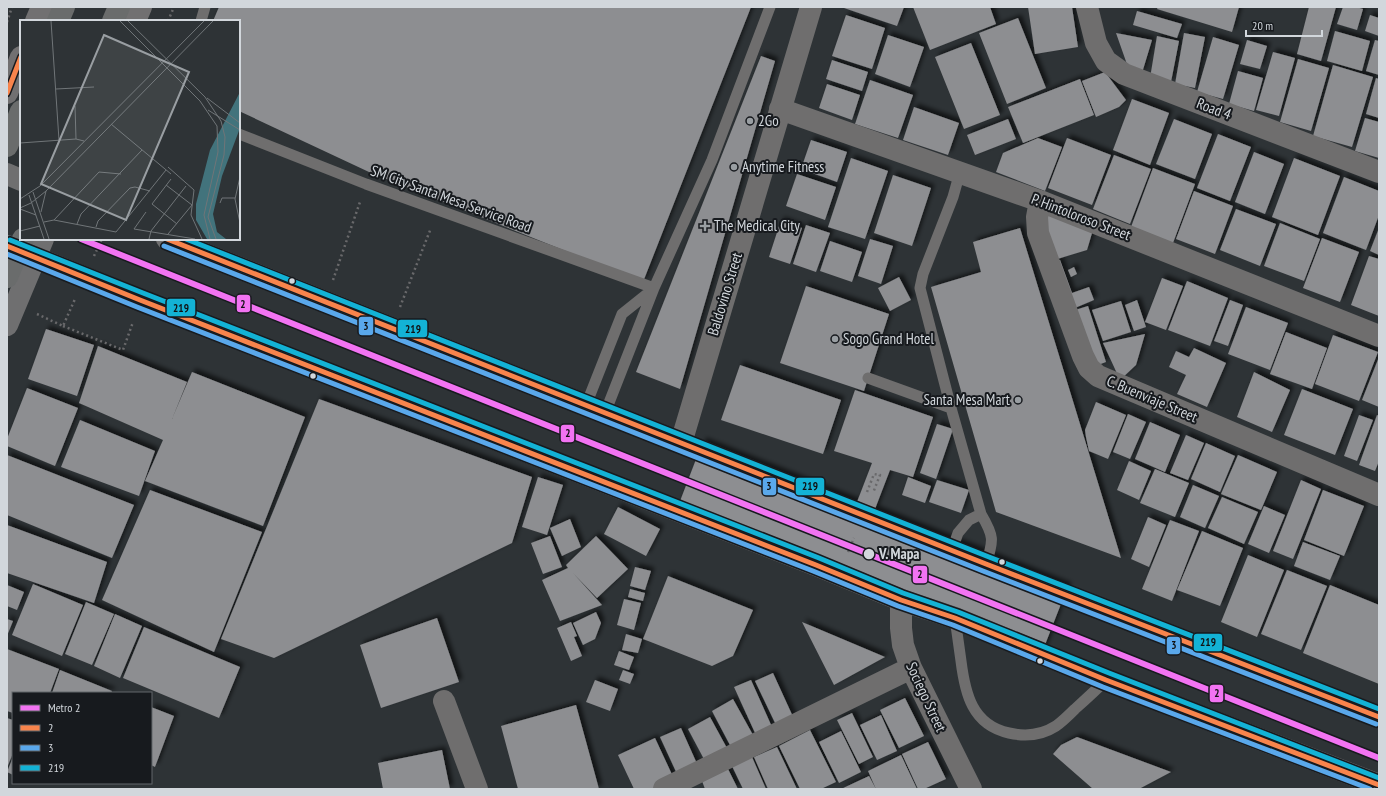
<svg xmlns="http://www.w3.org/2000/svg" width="1386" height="796" font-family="'PT Sans Narrow',sans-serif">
<defs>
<filter id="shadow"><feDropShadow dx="3.5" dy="-3.5" stdDeviation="2" flood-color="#0009"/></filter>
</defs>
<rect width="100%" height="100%" fill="#2e3336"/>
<path fill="#8d8e91" filter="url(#shadow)" d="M219 7H751L643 282 369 172 239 111V21H213Z
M844 7H904L897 26 844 8Z
M913 7H990L996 24 930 50Z
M1028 7H1072L1078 47 1035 54Z
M1158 7H1239L1232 32 1157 9Z
M1309 7H1336L1321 61 1297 54Z
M1343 7H1356L1363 9 1357 30 1337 24Z
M1137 11 1182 24 1177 38 1133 25Z
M846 15 885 28 872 69 832 56Z
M1370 15 1379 18V36L1365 31Z
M1018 18 1046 88 1007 104 979 33Z
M1335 31 1370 41 1362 71 1327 61Z
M1116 33 1152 40 1142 73 1129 70Z
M1184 33 1205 37 1195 88 1175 84Z
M888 35 924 47 910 87 875 74Z
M1157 36 1179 41 1171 82 1150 78Z
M1213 37 1239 45 1223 99 1197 92Z
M1247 40 1267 46 1260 69 1240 64Z
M1375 40 1379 41V75L1366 71Z
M971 43 1000 115 964 129 935 57Z
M1273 52 1295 58 1279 116 1256 110Z
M761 56 775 61 680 389 636 372Z
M1298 59 1329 68 1311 131 1280 122Z
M832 60 868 72 862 91 826 79Z
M1333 65 1373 77 1352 147 1313 136Z
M1238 71 1263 78 1254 111 1229 104Z
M1105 72 1126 100 1119 107 1096 117 1082 81Z
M1376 78 1379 79V118L1366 114Z
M1080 79 1094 115 1023 143 1008 107Z
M870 80 913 95 898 138 855 124Z
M827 84 860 95 852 120 819 108Z
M1132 99 1169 113 1150 165 1113 150Z
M914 107 959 123 948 155 903 140Z
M1365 118 1379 122V158L1355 151Z
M1008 119 1016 139 975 155 967 135Z
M1174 119 1212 134 1195 179 1156 164Z
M1218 134 1251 147 1230 201 1197 188Z
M1038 138 1062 147 1045 191 996 172 1003 153Z
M1067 138 1111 155 1092 205 1048 188Z
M811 140 847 152 837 182 801 169Z
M1254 152 1284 164 1265 214 1235 202Z
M1114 155 1151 169 1130 224 1093 209Z
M851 158 888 171 865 239 828 227Z
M1294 158 1340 176 1318 235 1272 217Z
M1153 168 1195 184 1173 243 1131 227Z
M797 174 836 187 825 220 786 206Z
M893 175 931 188 912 246 874 233Z
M1344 177 1379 191V215L1366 250 1323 233Z
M1194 191 1233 206 1215 254 1176 239Z
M1048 206 1095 223 1087 250 1054 260 1040 232Z
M1236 209 1276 224 1260 266 1220 250Z
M781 220 802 228 790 264 769 257Z
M1280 223 1320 239 1304 281 1264 266Z
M806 225 830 233 816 272 793 264Z
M1020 228 1121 558 996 512 931 287 981 272 973 242Z
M1379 228V255L1370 251Z
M1322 238 1359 252 1340 302 1303 288Z
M870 239 893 246 881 284 858 276Z
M830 241 862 252 852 282 820 271Z
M1369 256 1379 259V316L1351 305Z
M1060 260 1072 293 1089 287 1094 300 1070 310 1052 263Z
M1074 267 1077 274 1071 277 1068 270Z
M899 277 911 300 890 311 878 288Z
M1162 278 1183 286 1166 330 1145 322Z
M1187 281 1228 298 1210 346 1168 330Z
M806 286 889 314 864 391 780 363Z
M1137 300 1146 327 1134 331 1125 305Z
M1230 300 1243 305 1228 346 1214 341Z
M1121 301 1131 332 1103 341 1092 310Z
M1088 306 1106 362 1090 368 1072 311Z
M1246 307 1288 323 1270 370 1228 354Z
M46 329 94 345 77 396 28 379Z
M1286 332 1327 348 1312 389 1270 374Z
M1145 334 1136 365 1120 380 1103 343Z
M1333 335 1378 352 1359 401 1315 384Z
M98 346 187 382 172 419 192 372 305 417 263 526 145 481 163 440 79 403Z
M1194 348 1226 363 1207 407 1177 394 1186 375 1169 367 1176 351 1189 357Z
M1379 357V407L1362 400Z
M740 365 841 400 823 454 721 420Z
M1254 372 1290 390 1272 432 1237 417Z
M27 388 78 408 55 466 7 446V439Z
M1302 389 1353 409 1335 455 1284 435Z
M855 390 933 417 913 477 890 470 875 509 1068 586 1041 655 677 509 703 441 857 502 872 463 834 451Z
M319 399 532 477 512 543 274 658 221 639Z
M1096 402 1126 415 1108 459 1089 451 1086 437 1085 430Z
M1128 414 1146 422 1130 459 1113 452Z
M1359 415 1373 420 1357 461 1344 456Z
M1377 415 1379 416V461L1375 471 1359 465Z
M80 420 155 451 139 496 61 467Z
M1150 422 1180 435 1165 472 1135 459Z
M937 424 953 429 936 479 920 473Z
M1186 435 1204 443 1188 480 1170 473Z
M1206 443 1235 456 1220 492 1191 479Z
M7 455 134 505 112 558 7 515Z
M1238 455 1277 472 1261 510 1221 494Z
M1129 461 1151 471 1139 500 1117 490Z
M1155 469 1189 483 1175 517 1140 503Z
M538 477 563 485 547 535 522 527Z
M908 477 931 486 925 503 902 495Z
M937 480 969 490 961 513 929 502Z
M1301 480 1321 489 1293 559 1273 551Z
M1193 485 1219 496 1205 528 1180 517Z
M150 490 262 532 214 652 102 600Z
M1323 490 1364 506 1344 556 1304 540Z
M1222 497 1258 512 1244 544 1208 528Z
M1264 506 1285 515 1269 553 1248 544Z
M618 507 660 529 646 556 604 534Z
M1148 517 1166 525 1149 567 1131 559Z
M570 519 581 547 562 556 550 528Z
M1170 520 1199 531 1172 601 1142 589Z
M7 525 107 562 94 603 7 573Z
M1202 531 1243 548 1220 606 1177 590Z
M550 536 562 567 543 574 531 543Z
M596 536 628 569 597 598 573 573 602 605 560 621 542 580 568 568 566 565Z
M1303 542 1340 556 1330 580 1294 566Z
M1248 555 1284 570 1257 637 1221 622Z
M635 567 651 571 645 590 630 586Z
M1287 570 1327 586 1301 650 1261 634Z
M668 576 753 610 733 656 712 666 643 639Z
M33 584 83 605 62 656 12 635Z
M7 585 24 592 17 610 7 606Z
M1330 585 1379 605V684L1303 653Z
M630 589 645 593 643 601 628 597Z
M624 599 641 603 634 630 617 625Z
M86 602 114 614 92 665 65 654Z
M596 612 601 623 595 639 583 645 573 623Z
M115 614 142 626 120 678 94 666Z
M437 618 459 682 381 708 360 645Z
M7 619 13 621 7 636Z
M571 622 577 636 574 637 582 656 571 661 557 628Z
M802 622 885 657 834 685Z
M144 627 240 667 219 718 123 678Z
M626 634 642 639 638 653 622 650Z
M7 649 59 669 50 693H13V713L7 711Z
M619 651 634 657 629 670 614 665Z
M60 670 112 691 111 693H52Z
M623 670 634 674 630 684 619 680Z
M773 673 794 719 777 727 755 681Z
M595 680 618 689 610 711 586 702Z
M751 680 772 727 756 735 734 687Z
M905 698 924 736 899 748 880 710Z
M733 699 753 735 731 747 712 711Z
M576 705 599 789H518L501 726Z
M151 707 174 716 155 767 151 765Z
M852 713 873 757 859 764 837 720Z
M881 715 897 751 877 760 860 725Z
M710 717 728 750 706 763 688 729Z
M7 718 13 720V753L7 768Z
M681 728 698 766 678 776 660 737Z
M810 730 836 782 821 789H800L779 746Z
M841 731 861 772 839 783 819 742Z
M1077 737 1171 772 1139 789H1093L1053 754 1061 745Z
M655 738 675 781 658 789H634L618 755Z
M928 742 946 779 924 789H918L902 754Z
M777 747 797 789H768L754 757Z
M442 750 450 789H383L378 763Z
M901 755 917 789H876L868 771Z
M13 757V775L7 772Z
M752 757 766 789H743L732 766Z
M728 769 738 789H705L702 781Z
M869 776 876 789H841Z"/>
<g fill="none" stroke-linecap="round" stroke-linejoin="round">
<path stroke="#69696b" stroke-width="2.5" stroke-dasharray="2 3" stroke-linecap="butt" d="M168 21 174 7
M7 22 12 7
M94 256 102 239
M333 280 360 202
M400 307 431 228
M37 314 63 326 75 299
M63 326 123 350 133 322
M867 492 874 474 880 475 873 493
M848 552 854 538"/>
<path stroke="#6f6e6e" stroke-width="11" d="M201 21 205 7
M239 134 366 184 654 288
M960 172 953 197 923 274 920 288 951 408 981 514C994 536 994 540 986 564
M868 378 951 408
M586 405 622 314 652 290
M605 413 654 288 712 160 770 7
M952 550 958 533 969 520 981 514
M955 618C957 633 959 647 961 661 965 693 972 725 1009 733 1026 737 1042 735 1056 726 1063 721 1069 715 1075 709 1085 700 1096 690 1106 680"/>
<path stroke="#6f6e6e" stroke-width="22" d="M1087 7 1096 43 1106 61 1124 74 1379 172
M780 109 1040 201 1379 336
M1040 201 1037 217 1038 233 1083 356 1089 368 1098 376 1379 495
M681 443 811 7
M901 600V628L903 645 911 668 971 789
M444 701 477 789
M664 789 911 668"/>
<path stroke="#717071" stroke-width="22" d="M36 21 42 7
M135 21 141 7
M7 93 21 57"/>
<path stroke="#6f6f70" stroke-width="22" d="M7 174 21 180
M167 239 986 564 1379 717
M7 246 140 300 816 565 901 600 955 618 1106 680 1379 785
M7 325 43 239"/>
<path stroke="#6a6c6c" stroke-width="22" d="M58 21 64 7
M113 21 119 7
M7 146 21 111
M7 277 23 239"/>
<g stroke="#171a1e" stroke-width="8">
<path id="bus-1" d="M7 93 21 57
M167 239 986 564 1379 717
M7 246 140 300 816 565 901 600 955 618 1106 680 1379 785"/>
</g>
<g stroke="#171a1e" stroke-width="8">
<path id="bus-2" d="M164 246 983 571 1376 724
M7 254 137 307 813 571 898 606 953 625 1103 687 1370 789"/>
</g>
<g stroke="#171a1e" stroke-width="8">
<path id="bus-3" d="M186 239 989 557 1379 709
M10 240 143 293 819 558 903 593 958 612 1109 673 1379 778"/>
</g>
<use href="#bus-1" stroke="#f8844c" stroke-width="5"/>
<use href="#bus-2" stroke="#5aa8eb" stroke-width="5"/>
<use href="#bus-3" stroke="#13b2d5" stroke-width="5"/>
<g stroke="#171a1e" stroke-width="9">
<path id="metro-1" d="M81 239 1379 758"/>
</g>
<use href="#metro-1" stroke="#f273f2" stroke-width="6"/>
</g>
<g fill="#999ea2" stroke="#171a1e" stroke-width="1.5">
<circle cx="750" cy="121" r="4"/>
<circle cx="734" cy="167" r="4"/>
<path d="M703 220h4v4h4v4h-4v4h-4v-4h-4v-4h4z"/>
<circle cx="835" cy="339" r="4"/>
<circle cx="1018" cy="400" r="4"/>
</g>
<g fill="#d2d7dc" stroke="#171a1e" stroke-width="1.5">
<circle cx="292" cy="281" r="3.5"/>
<circle cx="313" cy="376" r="3.5"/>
<circle cx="869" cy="554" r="6"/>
<circle cx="1002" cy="562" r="3.5"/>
<circle cx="1040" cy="661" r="3.5"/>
</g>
<g text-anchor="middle" stroke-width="4" stroke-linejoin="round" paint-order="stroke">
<g font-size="15" fill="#d2d7dc" stroke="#171a1e">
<text transform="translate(1214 109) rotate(21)" y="5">Road 4</text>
<text transform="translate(451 199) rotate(20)" y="5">SM City Santa Mesa Service Road</text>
<text transform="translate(1081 217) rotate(21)" y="5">P. Hintoloroso Street</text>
<text transform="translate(725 294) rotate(-73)" y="5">Baldovino Street</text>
<text transform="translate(1152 399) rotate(23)" y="5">C. Buenviaje Street</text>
<text transform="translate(926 697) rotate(65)" y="5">Sociego Street</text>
</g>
<g font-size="15" fill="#d2d7dc" stroke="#171a1e" text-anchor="start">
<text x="758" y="126">2Go</text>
<text x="742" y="172">Anytime Fitness</text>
<text x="714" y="231">The Medical City</text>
<text x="843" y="344">Sogo Grand Hotel</text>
<text x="1010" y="405" text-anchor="end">Santa Mesa Mart</text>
</g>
<g font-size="15" font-weight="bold" fill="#d2d7dc" stroke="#171a1e" text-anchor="start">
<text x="879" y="559">V. Mapa</text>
</g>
</g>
<g transform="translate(20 20)">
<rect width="220" height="220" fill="#2e3336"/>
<path d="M220 72V108L202 156 193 194 197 212 206 219H187L176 200V184L190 130Z" fill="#42737c"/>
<path fill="none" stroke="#707578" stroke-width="1" d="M31 1 39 120M100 1 180 81 197 106 198 132 184 195 190 219M108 1 185 77 201 101 205 117 204 135 188 197 196 219M36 69 74 67M187 78 220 103M55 86 56 119M188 90 220 110M91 104 151 154M0 123 56 119 64 121M148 147 174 170 171 195 182 219M220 157 215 179 220 203M151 159 132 184 157 204M146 165 172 185 148 214M13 172 29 219M9 175 24 219M0 179 20 166 184 1M200 183 202 178H215M0 188 11 183 26 171 193 1M0 189 16 195M21 192 26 171M126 192 114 209 175 219M34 200 79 152 101 154M24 202 34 200 96 212 146 150M57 204 61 194 122 130M76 207 78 201 110 168 115 167 130 171M0 211 20 206M129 219 131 211 166 166"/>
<path fill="#999ea2" fill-opacity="0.15" stroke="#999ea2" stroke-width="2" d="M84 15 169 52 106 200 21 164Z"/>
<rect width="220" height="220" fill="none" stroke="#d2d7dc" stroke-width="2"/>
</g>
<g stroke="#171a1e" stroke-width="1.5">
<rect x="236" y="294" width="15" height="19" rx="4" fill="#f273f2"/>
<rect x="166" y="298" width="30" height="19" rx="4" fill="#13b2d5"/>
<rect x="358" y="316" width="16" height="20" rx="4" fill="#5aa8eb"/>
<rect x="397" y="319" width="31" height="19" rx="4" fill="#13b2d5"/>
<rect x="560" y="424" width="15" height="19" rx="4" fill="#f273f2"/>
<rect x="795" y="477" width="30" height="19" rx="4" fill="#13b2d5"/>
<rect x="762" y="477" width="15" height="19" rx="4" fill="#5aa8eb"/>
<rect x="912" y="565" width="16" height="19" rx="4" fill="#f273f2"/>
<rect x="1193" y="633" width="30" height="19" rx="4" fill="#13b2d5"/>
<rect x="1166" y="636" width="15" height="19" rx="4" fill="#5aa8eb"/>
<rect x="1209" y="684" width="15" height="19" rx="4" fill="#f273f2"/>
</g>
<g font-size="11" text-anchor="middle" font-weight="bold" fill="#111">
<text x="243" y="308">2</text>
<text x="181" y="312">219</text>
<text x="366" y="330">3</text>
<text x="413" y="333">219</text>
<text x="568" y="437">2</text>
<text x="810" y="490">219</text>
<text x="769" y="490">3</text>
<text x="920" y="578">2</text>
<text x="1208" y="646">219</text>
<text x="1174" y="649">3</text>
<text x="1217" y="697">2</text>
</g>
<rect width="1386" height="796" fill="none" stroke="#d2d7dc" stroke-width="16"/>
<rect x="12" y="692" width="140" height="92" fill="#171a1e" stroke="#62666a"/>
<rect x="20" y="705" width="20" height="6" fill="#f273f2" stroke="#62666a"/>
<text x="48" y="712" font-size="12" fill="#d2d7dc">Metro 2</text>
<rect x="20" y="725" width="20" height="6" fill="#f8844c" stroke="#62666a"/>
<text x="48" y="732" font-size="12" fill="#d2d7dc">2</text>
<rect x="20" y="745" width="20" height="6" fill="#5aa8eb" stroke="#62666a"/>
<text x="48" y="752" font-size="12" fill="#d2d7dc">3</text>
<rect x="20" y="765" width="20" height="6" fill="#13b2d5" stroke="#62666a"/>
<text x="48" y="772" font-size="12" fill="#d2d7dc">219</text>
<path d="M1246 30v6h76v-6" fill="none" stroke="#d2d7dc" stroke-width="2"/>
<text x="1252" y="30" font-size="12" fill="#d2d7dc" stroke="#171a1e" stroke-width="3" paint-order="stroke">20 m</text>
</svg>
